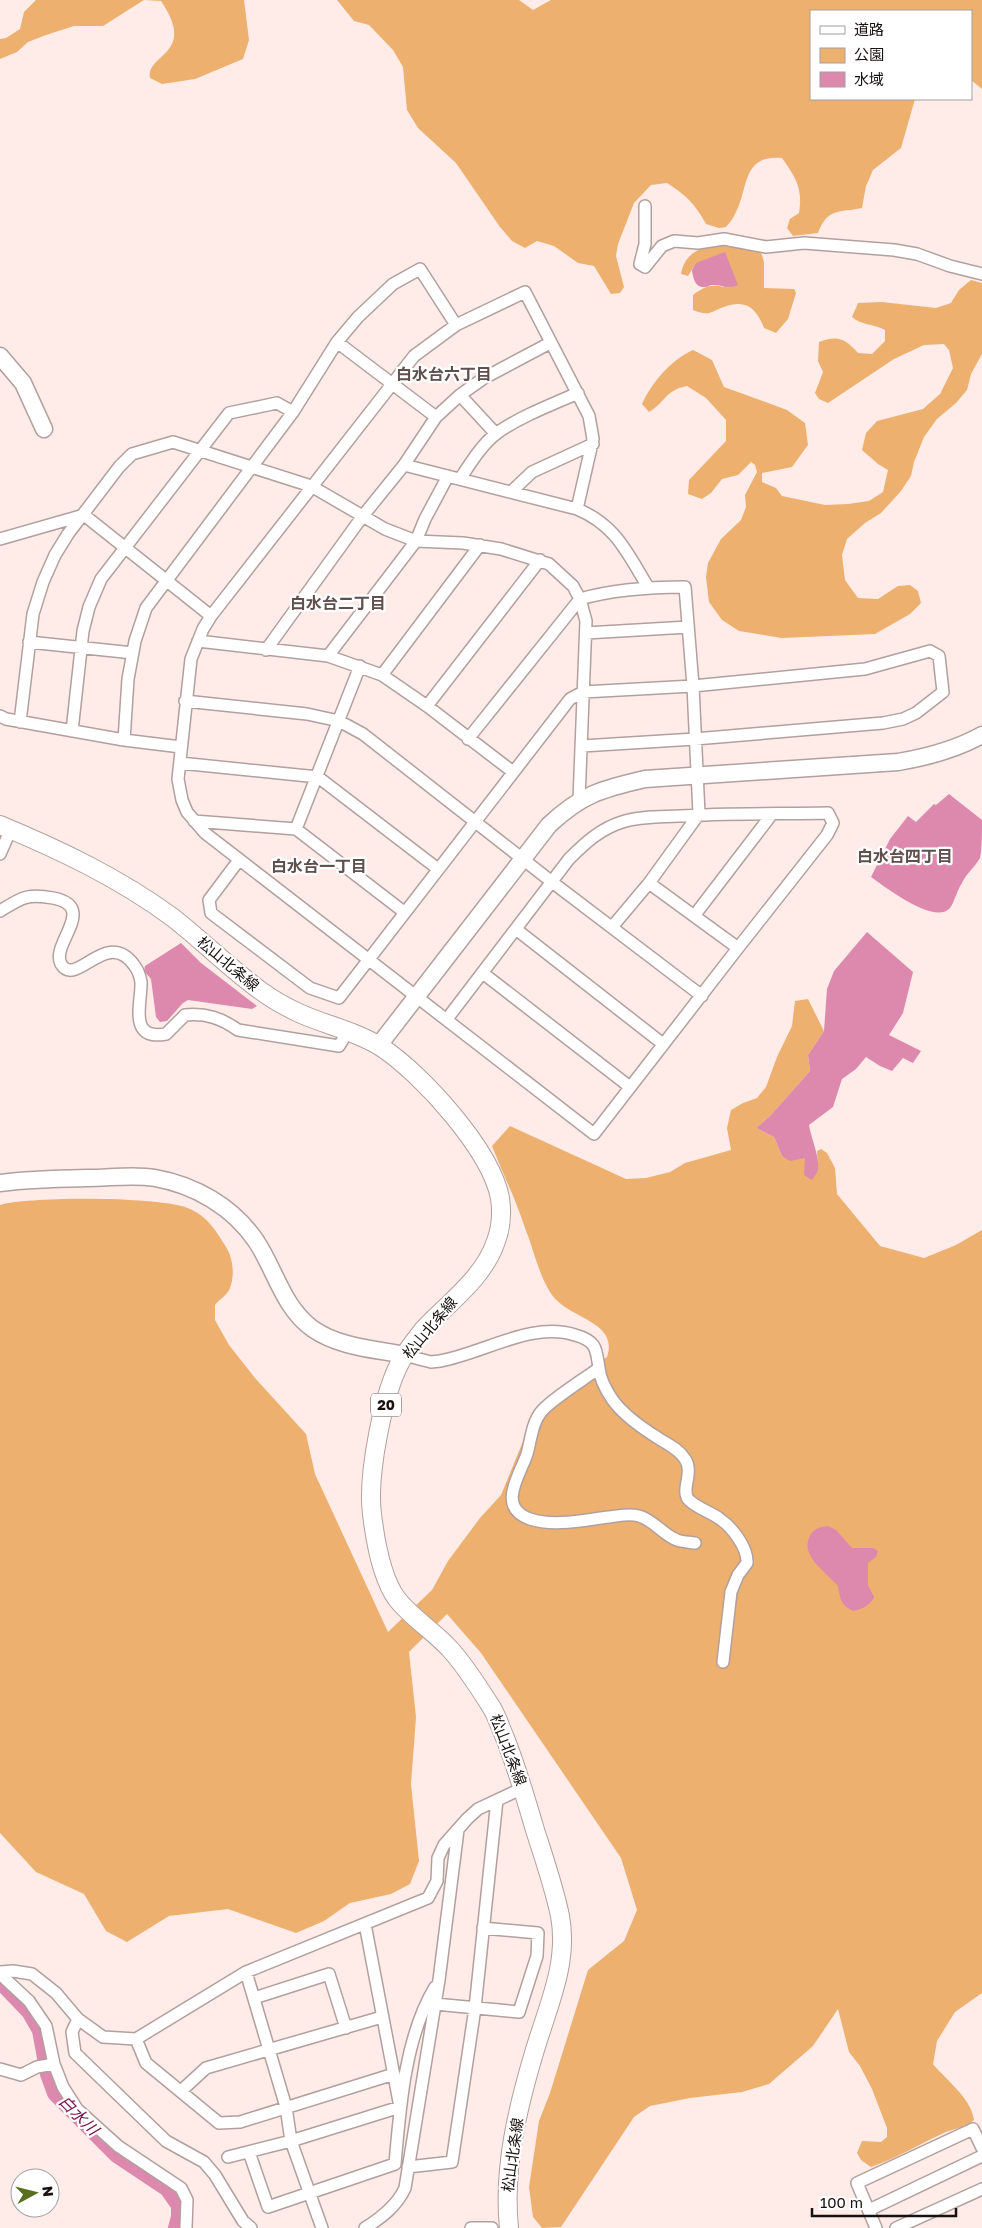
<svg xmlns="http://www.w3.org/2000/svg" width="982" height="2228" font-family="'Golos Text','Noto Sans JP',sans-serif">
<rect width="100%" height="100%" fill="#ffece9"/>
<path fill="#edb06f" d="M36 0H244L249 40 243 59 195 79 162 84 150 78C145 54 198 55 161 1L144 0 103 26H74L46 35 28 42 17 52 0 59V39L6 38 20 29 24 12Z
M337 0H519L533 10 551 0H982V89L971 80V11H811V99H915L901 148 873 170 866 186 862 208C839 213 828 207 818 233L793 236 787 228 790 219 799 213C803 188 796 178 782 158 741 154 749 189 735 214 733 219 729 223 726 227L719 228 706 224C696 205 685 194 667 183L651 185 634 203 618 244 616 256 624 287 620 293 611 294 594 266 578 263 554 246 537 241 525 248 512 241 500 227 456 163 418 128 407 110 403 67 393 50 369 25 354 21Z
M723 242 761 252 764 262V288L794 289 796 293 788 319 776 333 764 328C756 308 746 299 724 307 719 308 714 312 709 313 704 314 698 312 693 310V295C704 287 710 284 724 287L696 263 688 276 681 274C685 251 703 247 723 242Z
M971 280 982 283V354L971 374 967 390 956 403 937 419 924 437 914 462 911 476 901 491 881 513 865 523 847 539 842 555 845 580 858 598 878 599 898 586 910 585 918 591 921 603 910 614 875 634 782 638 739 631 722 620 709 602 706 577 708 563 721 539 741 520 746 507 745 495 757 472 755 465 751 462 738 475 722 479 711 493 702 499 688 494 689 480 726 441V420L706 398 687 386C664 391 667 401 649 412L642 404C652 382 671 360 693 350L712 360 724 387 787 410 805 423 808 445 792 467 762 473V482L776 488 782 496 825 505 848 504 869 501 883 492 888 470 878 464 862 450 866 433 877 421 923 409 940 394 953 368 949 350 944 344 924 345 894 359 828 403 819 399 815 393 823 372 818 361 819 342C837 335 845 338 858 353L872 354 885 341V330C874 324 860 325 852 317L858 303 882 302 936 308 951 303 959 290Z
M808 999 824 1031 808 1055 810 1071 770 1116 756 1128 774 1137 782 1156 805 1158 818 1169 817 1151 821 1149 827 1153 835 1168 837 1194 880 1246 924 1258 956 1245 982 1230V1993L955 2012 937 2041 933 2064C947 2081 971 2098 974 2120 965 2128 957 2128 946 2132 921 2143 898 2158 871 2167L861 2160 857 2153 862 2141 881 2142 887 2137V2128L872 2089 860 2066 849 2052 838 2009 813 2046 769 2084 742 2092 690 2098 650 2106 634 2117 561 2227 542 2228 533 2217 529 2187 539 2121 550 2093 588 1970 624 1941 637 1910 621 1858 481 1653 447 1614 409 1652 416 1717 411 1784 419 1861 410 1884 391 1894 350 1903 324 1921 296 1933 228 1909 169 1916 127 1942 106 1931 84 1894 36 1872 0 1833V1205C27 1196 166 1196 190 1209 208 1217 216 1231 226 1247 233 1258 235 1275 230 1288 228 1294 219 1300 215 1305V1320L229 1345 255 1378 306 1434 315 1474 388 1632 432 1590 448 1561 480 1518 501 1495 537 1407 607 1357C619 1321 569 1319 552 1295 538 1274 534 1250 525 1228 516 1200 503 1174 492 1146L510 1126 626 1179 646 1178 670 1172 685 1163 731 1150 727 1128 731 1110 743 1103 757 1098 766 1087 777 1057 792 1026 795 1001Z"/>
<path fill="#dd88ad" d="M725 252 738 285C729 289 723 285 713 285 707 285 712 286 705 287 695 288 693 278 692 270L696 263Z
M949 794 982 820C982 830 982 850 980 858 975 867 966 874 962 883 957 890 955 901 950 908 935 926 884 886 871 877L890 839 908 816 916 822 934 804 936 805Z
M867 932 913 972 903 1013 889 1035 921 1051 913 1063 903 1058 892 1071 880 1066 866 1057 856 1069 842 1079 833 1107 809 1125C811 1137 820 1159 818 1169 818 1172 814 1177 812 1180L804 1175 805 1158 790 1161 782 1156 774 1137 756 1128 770 1116 810 1071 808 1055 824 1031 827 989 834 971Z
M181 943 201 963 257 1006 252 1009 188 1000 183 1003 167 1021 160 1022 156 1017 151 979 144 971 145 966Z
M828 1526 836 1530 852 1548H873L878 1551 876 1557 868 1563V1585L874 1597C870 1606 862 1609 853 1611 841 1605 840 1599 838 1586 827 1573 801 1557 809 1538 812 1529 820 1527 828 1526Z"/>
<g fill="none" stroke-linecap="round" stroke-linejoin="round">
<path stroke="#dd88ad" stroke-width="18" d="M6 1986 30 2011 41 2030 49 2074 56 2093 117 2154 168 2188 180 2205V2217L177 2228"/>
<g stroke="#b1a09d" stroke-width="14">
<path id="street" d="M645 206V244L640 264 645 267 662 246 674 241 698 243 724 239 766 247 804 243 894 250 917 254 950 266 982 274
M337 342 436 417
M460 395 496 434
M404 465 577 509C616 525 627 553 648 587
M460 479C470 464 482 444 497 433 521 416 551 405 578 393
M511 492 532 472 593 444
M84 515 211 616
M0 539 84 515
M586 633 688 627
M198 641 328 656 382 675 427 706 513 772
M29 642 133 653
M266 650 362 517 404 465 436 417 460 395 484 378 550 343
M328 656 416 541 425 519 448 476
M382 675 480 545
M185 701 307 714 339 721 363 734 552 882 702 996
M427 706 540 560
M0 716 6 719 124 740 181 747
M20 722 33 614 43 582 55 555 68 534 119 467 132 454 173 442 311 486 385 529 416 541 463 543 501 549 549 564 573 586 580 599 586 621 579 800
M72 731 83 631 89 607 101 579 229 413 277 403 293 412
M468 739 580 599C615 589 650 587 685 587L693 686 699 814 649 883 612 927
M124 740 128 679 135 641 146 608 293 412 337 342 358 317 393 284 420 269 456 325
M180 763 318 777 438 869
M194 821 296 829 404 912
M296 829 360 666
M0 854 11 829
M239 860 209 900 211 913 310 988 339 998 570 699 583 692 693 686 865 669 930 651 939 656 943 692 916 713 903 719 883 723 695 739 582 746
M649 883 738 948
M0 911C21 898 27 893 53 898 99 907 50 944 61 964 76 989 106 927 134 965 138 970 140 976 141 982 142 1002 127 1041 166 1034L185 1015C206 1013 221 1018 238 1030L339 1046 348 1031
M694 916 772 814
M517 930 663 1044
M484 974 630 1087
M447 1019 569 859C585 843 600 829 622 822 640 816 660 817 679 816 728 813 778 814 828 813L833 823 827 835 738 948 594 1134 205 833 187 812 182 800 178 779 191 659 203 629 211 616 414 356 456 325 525 292 589 416 593 439 577 509
M404 1355 431 1362 440 1361C484 1353 532 1321 575 1335 597 1341 596 1349 599 1368 600 1379 606 1390 612 1399 623 1415 642 1428 658 1438 667 1444 679 1449 685 1459 694 1472 681 1489 688 1499 696 1508 711 1512 720 1519 732 1527 748 1548 747 1563L738 1575 731 1592 723 1662
M599 1368C586 1378 550 1400 541 1412 532 1423 531 1440 527 1454 520 1475 496 1507 530 1519 554 1527 584 1520 609 1517 618 1516 629 1513 639 1516 654 1520 663 1535 677 1540 682 1542 690 1542 695 1543
M0 1972 13 1971 32 1974 56 1993 78 2019 103 2037 136 2039 246 1972 428 1898 437 1881 438 1858 444 1845 467 1819 478 1809 523 1788
M246 1972 286 2107 291 2141 322 2228
M0 1974 29 2001 46 2026 54 2064 63 2087 77 2109 118 2146 181 2188 187 2200 186 2228
M254 1998 329 1974 346 2028
M435 2004 519 2012 537 1956 538 1933 483 1928
M78 2019 72 2032 75 2053 166 2141 204 2162 215 2175 243 2221 251 2228
M136 2039 146 2063 219 2123 240 2122 394 2074
M0 2069 21 2075 37 2067 54 2064
M181 2091 206 2068 382 2017
M249 2152 268 2207 395 2164C400 2106 405 2037 435 1987
M228 2157 291 2141 400 2107 365 1924
M408 2167 452 2162 475 2008 497 1800
M869 2210 982 2156
M365 2228C381 2218 397 2206 405 2188L439 1980 458 1830
M471 2228H492
M876 2228 857 2183 973 2129 982 2148
M896 2228 982 2189"/>
</g>
<g stroke="#b1a09d" stroke-width="19">
<path id="secondary" d="M0 356 23 383 44 429
M379 1045 549 825C582 794 602 789 645 779L898 762C928 757 955 750 982 735
M0 1183C29 1179 58 1179 87 1178 109 1178 134 1174 155 1178 195 1185 233 1207 256 1241 275 1269 283 1308 313 1329 339 1347 374 1349 404 1355"/>
</g>
<g stroke="#b1a09d" stroke-width="20">
<path id="primary" d="M0 825C60 850 119 878 172 917 202 940 229 968 261 991 272 999 286 1007 299 1013 325 1025 356 1031 381 1047 421 1073 491 1150 500 1198 502 1212 501 1228 496 1241 484 1278 448 1303 423 1330 416 1339 408 1349 402 1359 383 1392 367 1476 372 1514 375 1539 382 1579 397 1599 411 1617 433 1631 449 1648 464 1664 478 1686 490 1705 497 1715 500 1727 505 1738 517 1768 526 1799 535 1830 544 1858 554 1887 560 1916 569 1964 547 2008 534 2053 517 2110 503 2169 509 2228"/>
</g>
<use href="#street" stroke="#fff" stroke-width="11"/>
<use href="#secondary" stroke="#fff" stroke-width="16"/>
<use href="#primary" stroke="#fff" stroke-width="18"/>
</g>
<g text-anchor="middle" stroke-width="4.5" stroke-linejoin="round" paint-order="stroke">
<rect fill="#fff" stroke="#5d5858" stroke-width="1" x="371" y="1393.5" width="30" height="23" rx="4"/>
<g font-size="14" font-weight="bold" fill="#171110">
<text x="386" y="1410">20</text>
</g>
<g font-size="15" fill="#171110" stroke="#fff">
<text transform="translate(228 964) rotate(40)" y="5">松山北条線</text>
<text transform="translate(430 1328) rotate(-50)" y="5">松山北条線</text>
<text transform="translate(508 1750) rotate(69)" y="5">松山北条線</text>
<text transform="translate(513 2155) rotate(-82)" y="5">松山北条線</text>
</g>
<g font-size="16" font-weight="bold" fill="#5f504e" stroke="#fff">
<text x="444" y="380">白水台六丁目</text>
<text x="338" y="609">白水台二丁目</text>
<text x="905" y="862">白水台四丁目</text>
<text x="319" y="872">白水台一丁目</text>
</g>
<g font-size="16" font-style="italic" fill="#77134b" stroke="#fff">
<text transform="translate(79 2115) rotate(45)" y="6">白水川</text>
</g>
</g>
<rect x="810" y="10" width="162" height="90" fill="#ffffff" stroke="#a2a09f"/>
<rect x="820" y="26" width="25" height="8" fill="#ffffff" stroke="#a2a09f"/>
<text x="854" y="35" font-size="15" fill="#171110">道路</text>
<rect x="820" y="48" width="25" height="15" fill="#edb06f" stroke="#a2a09f"/>
<text x="854" y="60" font-size="15" fill="#171110">公園</text>
<rect x="820" y="72" width="25" height="15" fill="#dd88ad" stroke="#a2a09f"/>
<text x="854" y="85" font-size="15" fill="#171110">水域</text>
<g transform="translate(35 2193) rotate(83)"><circle r="24" fill="#ffffff" stroke="#a2a09f"/>
<path d="M0-4L9 19L0 12L-9 19Z" fill="#5a6f1e"/>
<text y="-8" font-size="14" font-weight="bold" text-anchor="middle" fill="#171110">N</text>
</g>
<path d="M812 2208v8h144v-8" fill="none" stroke="#171110" stroke-width="2.5"/>
<text x="820" y="2208" font-size="15" fill="#171110" stroke="#ffffff" stroke-width="4" paint-order="stroke">100 m</text>
</svg>
